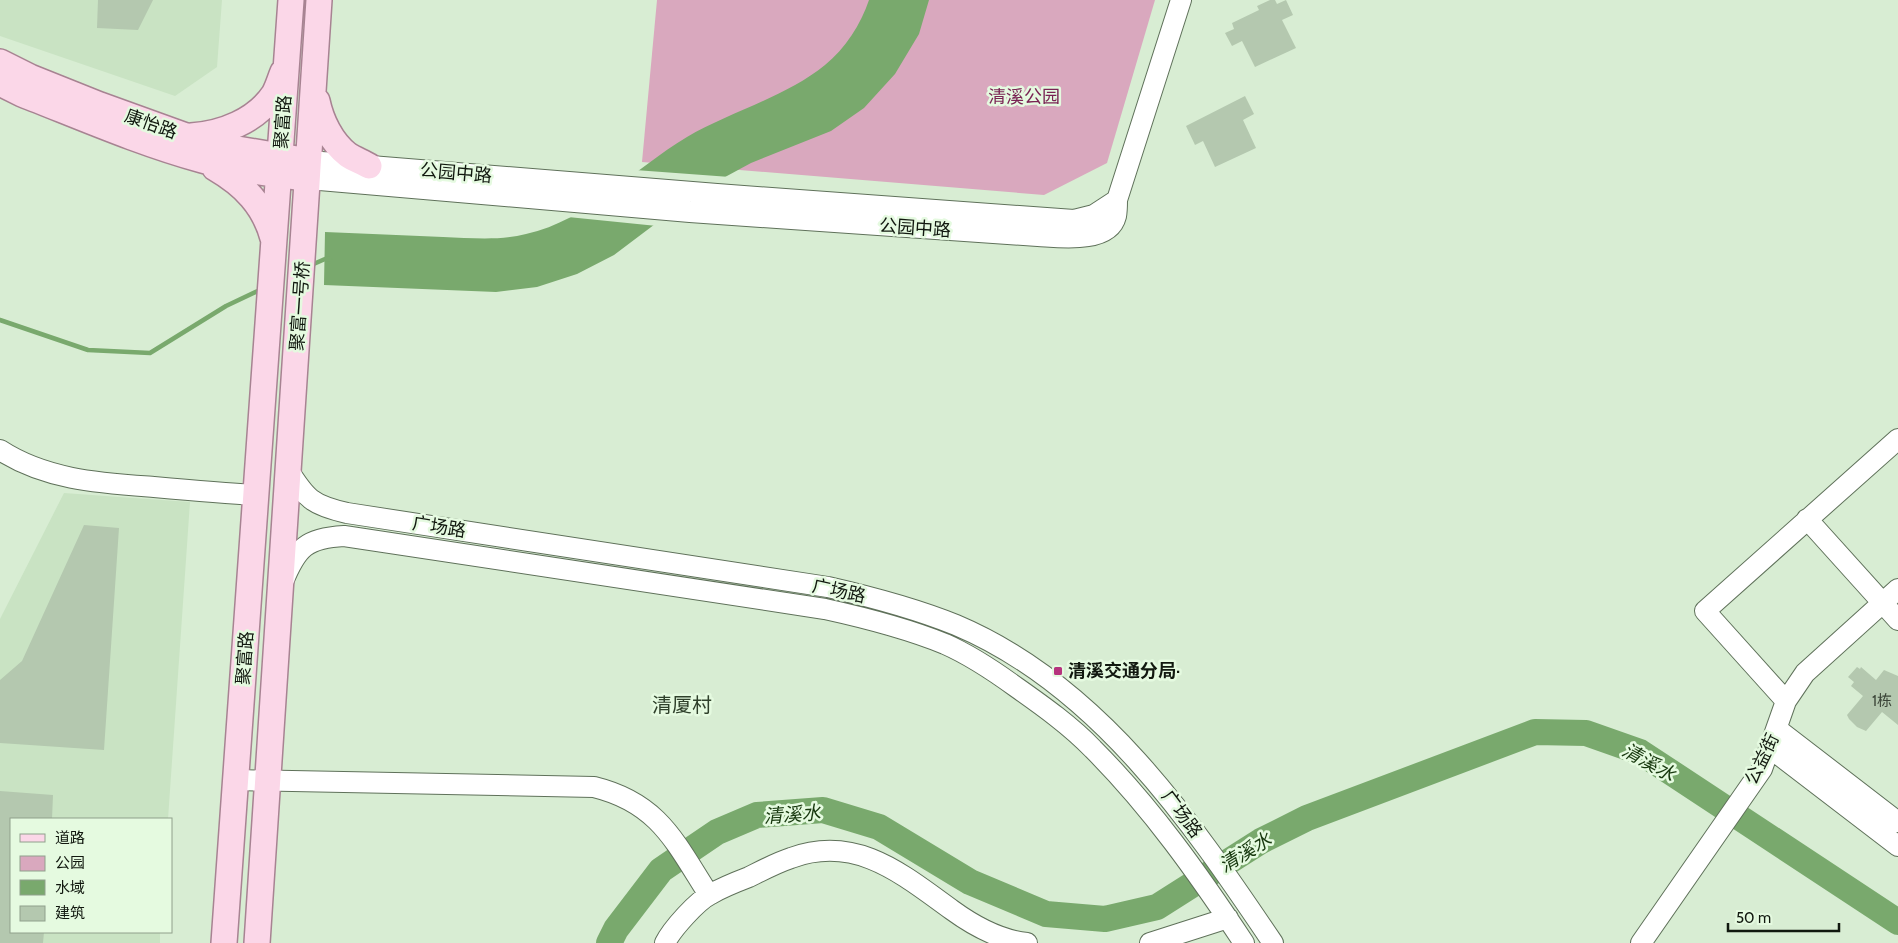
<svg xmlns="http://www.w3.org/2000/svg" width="1898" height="943" font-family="Cabin,'Noto Sans SC',sans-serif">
<rect width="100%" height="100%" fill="#d8edd3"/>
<path fill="#c9e3c3" d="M0 0H222L217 67 175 96 0 36Z
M64 493 190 502 168 819H11V932H160V943H0V619Z"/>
<path fill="#d9a8be" d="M657 0H1155L1107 163 1044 195 642 162Z"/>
<path fill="#79a96d" d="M869 0H929L919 34 895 74 864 108 831 131 751 163 714 183 679 206 614 255 577 274 537 287 496 292 324 285 325 232C365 234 404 235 443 237 471 238 499 241 526 234 589 220 633 169 687 137 731 111 786 97 825 65 845 49 861 24 869 0Z"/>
<path fill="#d8edd3" d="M635 170 730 177 680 208 657 226 568 217 584 208Z"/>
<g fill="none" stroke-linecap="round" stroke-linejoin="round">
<path stroke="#79a96d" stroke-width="4.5" d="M309 266 325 259H330
M0 320 88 350 150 353 226 306 262 289"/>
<path stroke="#79a96d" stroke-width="26" d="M609 943 616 929 661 870 717 832 757 815 823 810 879 827 970 882 1046 914 1105 919 1157 907 1261 841 1307 818 1535 732 1586 733 1640 752 1898 922"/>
</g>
<path fill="#b4c8af" d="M98 0H153L138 30 97 28Z
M1270 0H1275L1277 4 1286 0 1293 15 1282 20 1296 48 1255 67 1242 41 1232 46 1225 33 1234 29 1232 23 1259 10 1257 6Z
M1245 96 1254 114 1243 120 1256 148 1215 167 1203 141 1195 145 1186 126Z
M84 525 119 528 104 750 0 743V680L22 661Z
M1857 667 1860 669 1861 667 1876 680 1884 670 1898 676V725L1882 712 1866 731 1857 727 1849 719 1847 715 1863 696 1851 686 1854 682 1848 677Z
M0 791 53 795 52 819H11V932H44L43 943H0Z"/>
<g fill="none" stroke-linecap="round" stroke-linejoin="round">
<g stroke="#5f715a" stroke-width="22">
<path id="minor" d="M309 161 717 194 1074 220 1094 215 1117 200
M308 179 690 212 1038 236C1059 237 1109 244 1116 216 1117 211 1117 205 1117 200L1181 0
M0 450C46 480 100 483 154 487 188 490 222 493 256 495
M287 468C306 499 312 505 347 513L828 587C872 597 914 608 956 625 1098 685 1190 820 1273 943
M1807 519 1898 620
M283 582C297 547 307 538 344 536L825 609C866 618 906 628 945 644 970 655 994 671 1016 687 1043 706 1071 726 1093 749 1151 807 1199 875 1244 943
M1786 701 1705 611 1898 439
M1777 729 1898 822
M1770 748 1898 846
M236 780 594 787C659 803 675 842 709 895
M665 943C672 929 697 901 711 894 723 887 736 882 749 877 763 870 776 863 791 858 856 834 902 874 952 910 974 926 999 940 1027 943
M1150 943 1228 918
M1641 943 1762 769 1786 701 1805 673 1898 589"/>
</g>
<g stroke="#a78392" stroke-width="28">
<path id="major" d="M0 62 30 77 100 105 208 144 297 159
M0 83 22 94C81 117 140 143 202 160 233 169 265 173 296 177
M317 101C321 120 331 142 348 155 354 159 362 162 369 166
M191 136C222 134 256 121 274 94 278 87 280 79 283 72
M215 168C244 185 264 205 273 238
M224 943 291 0
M257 943 319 0"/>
</g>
<use href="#minor" stroke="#fff" stroke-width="20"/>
<use href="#major" stroke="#fbd7e8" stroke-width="25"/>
</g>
<rect fill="#b6347e" stroke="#e5fae0" stroke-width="2" x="1053" y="666" width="10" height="10" rx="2.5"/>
<g text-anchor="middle" stroke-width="5" stroke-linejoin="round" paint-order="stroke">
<g font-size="15" fill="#3a4437">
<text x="1882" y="706">1栋</text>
</g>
<g font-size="18" fill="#792353" stroke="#e5fae0">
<text x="1024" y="103">清溪公园</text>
</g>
<g font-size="18" fill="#11180f" stroke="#e5fae0">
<text transform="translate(283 122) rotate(-86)" y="6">聚富路</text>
<text transform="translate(151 124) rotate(20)" y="6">康怡路</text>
<text transform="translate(456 173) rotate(5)" y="6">公园中路</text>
<text transform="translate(915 228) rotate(4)" y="6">公园中路</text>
<text transform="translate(300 306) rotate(-86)" y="6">聚富一号桥</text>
<text transform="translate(439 527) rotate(9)" y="6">广场路</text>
<text transform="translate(839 591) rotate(12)" y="6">广场路</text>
<text transform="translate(245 658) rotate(-86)" y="6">聚富路</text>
<text transform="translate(1762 759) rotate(-64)" y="6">公益街</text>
<text transform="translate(1182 814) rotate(53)" y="6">广场路</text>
</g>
<g font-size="18" font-weight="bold" fill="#11180f" stroke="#e5fae0" text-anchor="start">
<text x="1068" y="677">清溪交通分局·</text>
</g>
<g font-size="19" font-style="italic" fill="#17380e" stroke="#e5fae0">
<text transform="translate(1649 762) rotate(29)" y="7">清溪水</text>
<text transform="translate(792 814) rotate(-4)" y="7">清溪水</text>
<text transform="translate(1245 852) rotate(-31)" y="7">清溪水</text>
</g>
<g font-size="20" fill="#2f402b" stroke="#e5fae0">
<text x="682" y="712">清厦村</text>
</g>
</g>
<rect x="10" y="818" width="162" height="115" fill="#e5fae0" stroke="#90a08c"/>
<rect x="20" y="834" width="25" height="8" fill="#fbd7e8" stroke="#90a08c"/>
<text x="55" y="843" font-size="15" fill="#11180f">道路</text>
<rect x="20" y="856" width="25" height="15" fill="#d9a8be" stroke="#90a08c"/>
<text x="55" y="868" font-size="15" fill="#11180f">公园</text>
<rect x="20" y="880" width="25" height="15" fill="#79a96d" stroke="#90a08c"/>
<text x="55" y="893" font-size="15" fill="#11180f">水域</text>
<rect x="20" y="906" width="25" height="15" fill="#b4c8af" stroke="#90a08c"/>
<text x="55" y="918" font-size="15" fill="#11180f">建筑</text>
<path d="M1728 923v8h111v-8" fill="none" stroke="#11180f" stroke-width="2.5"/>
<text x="1736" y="923" font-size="15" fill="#11180f" stroke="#e5fae0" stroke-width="4" paint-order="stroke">50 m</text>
</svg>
